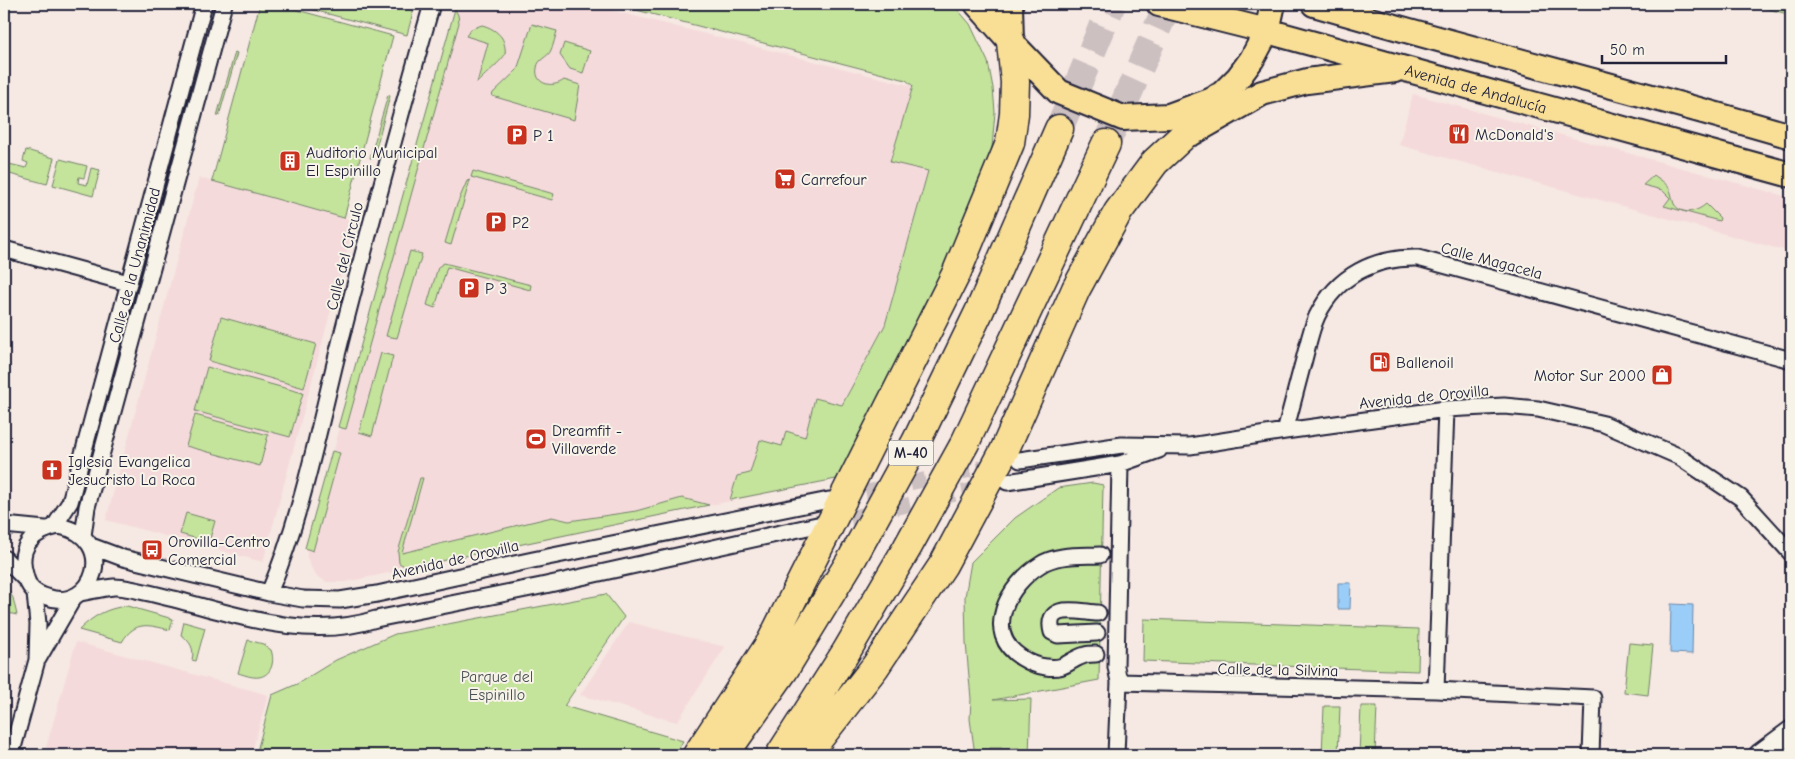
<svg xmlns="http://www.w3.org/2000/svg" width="1795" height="759" font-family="'Comic Neue',sans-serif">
<rect width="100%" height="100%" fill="#f6e8e2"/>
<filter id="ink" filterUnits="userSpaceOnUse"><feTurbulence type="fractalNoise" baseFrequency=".02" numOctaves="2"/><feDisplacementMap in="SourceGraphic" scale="10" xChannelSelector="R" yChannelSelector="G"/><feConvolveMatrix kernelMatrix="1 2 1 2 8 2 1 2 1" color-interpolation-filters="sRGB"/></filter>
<g filter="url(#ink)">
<path fill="#f5dadb" d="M456 4H586L913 86 891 162 928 171 885 325 842 405 815 398 792 488 345 582H327L318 577 312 569 307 557V548Z
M1413 94 1791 198V252L1399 145Z
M199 178 355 221 263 562 106 520Z
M629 622 725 647 677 722 580 695Z
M76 642 268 695 251 755H44Z"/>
<path fill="#c4e39b" stroke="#73826b" d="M260 4H275L393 36 344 218 212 181Z
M291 4H412L415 5 407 35Z
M613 4H953L970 24 988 62 993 88 995 112 992 148 980 183 930 301 846 477 730 500 737 476 750 473 760 440 782 446 786 431 805 437 815 398 842 405 885 325 928 171 890 162 913 86 906 80Z
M1750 4H1791V15Z
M455 9 458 15 459 23 346 429 338 427Z
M532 24 557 31C555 37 554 44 551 50 548 58 538 58 537 68 534 84 552 89 564 80L580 85 574 120 492 96 493 93 517 70Z
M482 25C490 27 497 31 502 38 504 42 506 49 505 54 504 59 482 77 477 83L488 43 466 36 471 29Z
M564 43 590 51 583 73 570 69 560 55Z
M235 52 237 53 219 116H217Z
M388 95 390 96 373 159 370 158Z
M26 150 54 158 47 184 6 173 9 164 26 168 28 163 23 161Z
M60 159 87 166 84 178 79 177 78 183 87 185 91 168 100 170 93 196 53 185Z
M473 171 554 194 552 200 471 177Z
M1654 175C1659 179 1666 183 1669 188 1672 193 1672 199 1674 204 1682 216 1697 212 1706 204L1720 218 1719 221 1664 206 1670 198 1662 190 1643 185Z
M470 180 451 245 445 243 455 209 467 181Z
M410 251 422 254 397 338 386 336Z
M444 263 531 285 530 290 447 267 435 308 427 305 438 267Z
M221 317 316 344 304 388 209 361Z
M381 353 393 356 372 436 359 432Z
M207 367 303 393 290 437 195 411Z
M195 415 268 435 260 466 186 446Z
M332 451 340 453 313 551 305 548Z
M420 478H423L402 553 552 517 569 521 636 511 682 498 709 505 408 568 399 563 398 552Z
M1093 483 1103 485 1099 680 993 700 1031 699 1029 755H1020L1019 748H990L989 755H975L970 719 971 699 966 643 965 597 971 562 1015 518 1058 488Z
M186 513 215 521 209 542 180 534Z
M4 582 13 598 17 615 4 612Z
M606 594 624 617 564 706 683 741 675 755H256L272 695 297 684 336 660 395 634Z
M127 606 173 619 170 630C149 625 135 620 122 642L79 630C93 616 107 608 127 606Z
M1144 619 1419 629 1418 671 1143 661Z
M184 622 205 628 196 661 192 660C195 649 190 641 181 635Z
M248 640 263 644 271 650C275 661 272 675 259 677 252 678 245 675 238 673Z
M1629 643 1653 645 1648 695 1624 692Z
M1324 706H1340L1338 755H1322Z
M1361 706H1377L1375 755H1359Z"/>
<path fill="#9acdf7" stroke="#6a89ac" d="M1338 583H1351L1350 609H1338Z
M1671 604 1693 605 1692 654 1670 653Z"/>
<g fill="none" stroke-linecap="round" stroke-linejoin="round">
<path stroke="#ccc0c1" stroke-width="15" stroke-dasharray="15 8" stroke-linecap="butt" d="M843 497 999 464
M828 523 986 487"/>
<path stroke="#ccc0c1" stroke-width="28" stroke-dasharray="28 14" stroke-linecap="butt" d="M1059 129 1112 4
M1106 144 1168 4"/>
<g stroke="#22223b" stroke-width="19">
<path id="street" d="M4 249 128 283
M1285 431C1291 410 1296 389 1302 367 1307 350 1310 331 1317 316 1337 275 1375 257 1418 258L1791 360
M1020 460 1122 445 1190 446 1285 431 1446 409 1504 406 1538 409 1604 424 1678 456 1741 498 1791 553
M1007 482 1120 464 1159 450
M4 525 45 529
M59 526C120 538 94 614 47 597 34 593 28 588 25 574 17 547 33 531 59 526Z
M54 527 70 502 204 4
M83 536 87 507 224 4
M91 546 123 558 269 593 303 599 340 600 377 594 533 560 829 500
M4 558 26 580
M80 593C91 591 103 588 114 587 126 586 160 596 174 599 240 616 309 641 376 619L541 586 817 525
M269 593C303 513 319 426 340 343 369 229 400 116 432 4
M1097 633 1058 635 1052 632C1044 602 1079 612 1098 613
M1096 654C1093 654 1088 654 1085 655 1068 660 1067 670 1046 667 1037 666 1030 663 1022 658 981 633 1009 584 1040 565 1056 554 1081 556 1100 555
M38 659 74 597
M1119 682 1436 690 1593 698 1591 755
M1436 690 1446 409
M11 755 37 660 38 624 35 593
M1116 755 1119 682 1116 667 1120 464"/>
</g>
<g stroke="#22223b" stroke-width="25">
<path id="secondary" d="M1760 755 1791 732"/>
</g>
<g stroke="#22223b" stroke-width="28">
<g id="primary">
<path d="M977 4 1011 42 1059 92 1123 118 1169 116 1218 98 1238 78 1252 59 1267 31 1273 4"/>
<path d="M1010 4 1011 42"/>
<path id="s1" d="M1159 4 1267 31 1791 175"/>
<path d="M1314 4C1472 50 1633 90 1791 136"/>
<path d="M1192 133 1262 93 1307 81 1395 70"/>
</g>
</g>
<g stroke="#22223b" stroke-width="31">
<path id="highway" d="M697 755 771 642 956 274 1010 143 1014 114 1015 82 1011 42
M724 755 784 670 853 557 916 442 979 312 1059 129
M780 755 846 652 907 548 965 443 1106 144
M806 755 875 667 943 565 1004 451 1076 289 1118 212 1155 162 1181 138 1218 98"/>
</g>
<use href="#street" stroke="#f7f3e8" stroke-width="15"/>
<use href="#secondary" stroke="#f7f3e8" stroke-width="21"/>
<use href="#primary" stroke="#f9df96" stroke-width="24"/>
<use href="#highway" stroke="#f9df96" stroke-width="28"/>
</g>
</g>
<defs>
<g id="restaurant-square" transform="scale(1.125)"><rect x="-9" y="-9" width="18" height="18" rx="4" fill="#c8321e" stroke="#f7f3e8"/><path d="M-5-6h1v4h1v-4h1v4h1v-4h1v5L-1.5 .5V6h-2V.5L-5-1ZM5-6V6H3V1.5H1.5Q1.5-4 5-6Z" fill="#fff"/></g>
<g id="parking-square" transform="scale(1.125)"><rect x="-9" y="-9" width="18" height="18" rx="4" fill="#c8321e" stroke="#f7f3e8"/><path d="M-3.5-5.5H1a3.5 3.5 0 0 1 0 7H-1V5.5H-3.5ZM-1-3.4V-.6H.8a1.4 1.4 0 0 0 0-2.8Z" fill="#fff"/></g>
<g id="building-square" transform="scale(1.125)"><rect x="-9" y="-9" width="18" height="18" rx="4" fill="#c8321e" stroke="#f7f3e8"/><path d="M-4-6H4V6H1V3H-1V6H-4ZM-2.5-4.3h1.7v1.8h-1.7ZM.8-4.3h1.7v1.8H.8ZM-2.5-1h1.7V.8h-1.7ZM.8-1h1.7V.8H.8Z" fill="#fff"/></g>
<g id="supermarket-square" transform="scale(1.125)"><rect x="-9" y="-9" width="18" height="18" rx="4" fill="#c8321e" stroke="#f7f3e8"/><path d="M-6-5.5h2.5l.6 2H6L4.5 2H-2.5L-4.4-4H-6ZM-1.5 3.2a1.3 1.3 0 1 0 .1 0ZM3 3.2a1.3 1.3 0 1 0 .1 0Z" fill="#fff"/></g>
<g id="fuel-square" transform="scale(1.125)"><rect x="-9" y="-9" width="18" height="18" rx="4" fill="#c8321e" stroke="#f7f3e8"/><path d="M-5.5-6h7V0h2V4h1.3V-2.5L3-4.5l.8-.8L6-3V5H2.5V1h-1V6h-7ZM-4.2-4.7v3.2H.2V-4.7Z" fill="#fff"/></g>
<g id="shop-square" transform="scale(1.125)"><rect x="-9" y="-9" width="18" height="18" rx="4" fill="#c8321e" stroke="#f7f3e8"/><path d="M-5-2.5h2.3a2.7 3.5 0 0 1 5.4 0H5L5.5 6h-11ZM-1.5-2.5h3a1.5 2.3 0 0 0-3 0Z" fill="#fff"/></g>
<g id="stadium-square" transform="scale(1.125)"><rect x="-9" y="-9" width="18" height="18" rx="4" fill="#c8321e" stroke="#f7f3e8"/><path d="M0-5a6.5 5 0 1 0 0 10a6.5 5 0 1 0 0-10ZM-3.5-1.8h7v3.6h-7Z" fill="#fff"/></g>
<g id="church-square" transform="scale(1.125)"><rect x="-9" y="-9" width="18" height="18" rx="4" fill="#c8321e" stroke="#f7f3e8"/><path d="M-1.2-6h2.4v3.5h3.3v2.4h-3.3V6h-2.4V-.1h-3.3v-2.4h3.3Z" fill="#fff"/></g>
<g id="bus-square" transform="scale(1.125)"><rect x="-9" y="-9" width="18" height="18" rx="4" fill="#c8321e" stroke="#f7f3e8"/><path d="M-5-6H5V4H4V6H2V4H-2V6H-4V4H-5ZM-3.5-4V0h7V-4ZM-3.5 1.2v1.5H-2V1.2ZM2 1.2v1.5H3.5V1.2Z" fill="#fff"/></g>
</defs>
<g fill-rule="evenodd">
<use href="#restaurant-square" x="1459" y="134"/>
<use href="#parking-square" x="517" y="135"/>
<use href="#building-square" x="290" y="161"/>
<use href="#supermarket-square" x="785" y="179"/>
<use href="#parking-square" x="496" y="222"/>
<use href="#parking-square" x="469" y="288"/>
<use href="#fuel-square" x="1380" y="362"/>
<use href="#shop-square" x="1662" y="375"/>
<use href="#stadium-square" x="536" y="439"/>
<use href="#church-square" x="52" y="470"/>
<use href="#bus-square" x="152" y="550"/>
</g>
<g text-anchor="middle" stroke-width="4" stroke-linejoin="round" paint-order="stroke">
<rect fill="#f7f3e8" stroke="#62616f" stroke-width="1" x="888.5" y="440.5" width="45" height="25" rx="4"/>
<g font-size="15" font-weight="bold" fill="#22223b">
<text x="911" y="458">M-40</text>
</g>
<g font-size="16" fill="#22223b" stroke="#f7f3e8">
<text dy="6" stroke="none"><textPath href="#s1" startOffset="328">Avenida de Andalucía</textPath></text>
<text transform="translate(344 256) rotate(-76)" y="6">Calle del Círculo</text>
<text transform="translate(1492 260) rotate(15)" y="6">Calle Magacela</text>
<text transform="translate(134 265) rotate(-75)" y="6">Calle de la Unanimidad</text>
<text transform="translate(1424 396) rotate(-6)" y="6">Avenida de Orovilla</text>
<text transform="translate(455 559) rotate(-13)" y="6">Avenida de Orovilla</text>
<text transform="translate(1278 669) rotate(1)" y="6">Calle de la Silvina</text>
</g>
<g font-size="16" fill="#22223b" stroke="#f7f3e8" text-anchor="start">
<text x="1475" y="140">McDonald's</text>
<text x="533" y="141">P 1</text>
<text x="306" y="158">Auditorio Municipal<tspan x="306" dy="18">El Espinillo</tspan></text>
<text x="801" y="185">Carrefour</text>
<text x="512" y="228">P2</text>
<text x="485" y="294">P 3</text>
<text x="1396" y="368">Ballenoil</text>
<text x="1646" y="381" text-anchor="end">Motor Sur 2000</text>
<text x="552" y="436">Dreamfit -<tspan x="552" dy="18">Villaverde</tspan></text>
<text x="68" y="467">Iglesia Evangelica<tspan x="68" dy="18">Jesucristo La Roca</tspan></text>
<text x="168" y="547">Orovilla-Centro<tspan x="168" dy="18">Comercial</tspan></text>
</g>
<g font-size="16" fill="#4a5253" stroke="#f7f3e8">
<text x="497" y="682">Parque del<tspan x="497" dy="18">Espinillo</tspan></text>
</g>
</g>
<rect width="1795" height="759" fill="none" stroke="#f7f3e8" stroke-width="20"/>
<rect x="10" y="10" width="1775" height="739" fill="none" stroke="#22223b" stroke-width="2" filter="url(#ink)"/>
<path d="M1602 55v8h124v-8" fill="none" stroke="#22223b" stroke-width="2.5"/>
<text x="1610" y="55" font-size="15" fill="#22223b" stroke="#f7f3e8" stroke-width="4" paint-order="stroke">50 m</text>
</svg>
